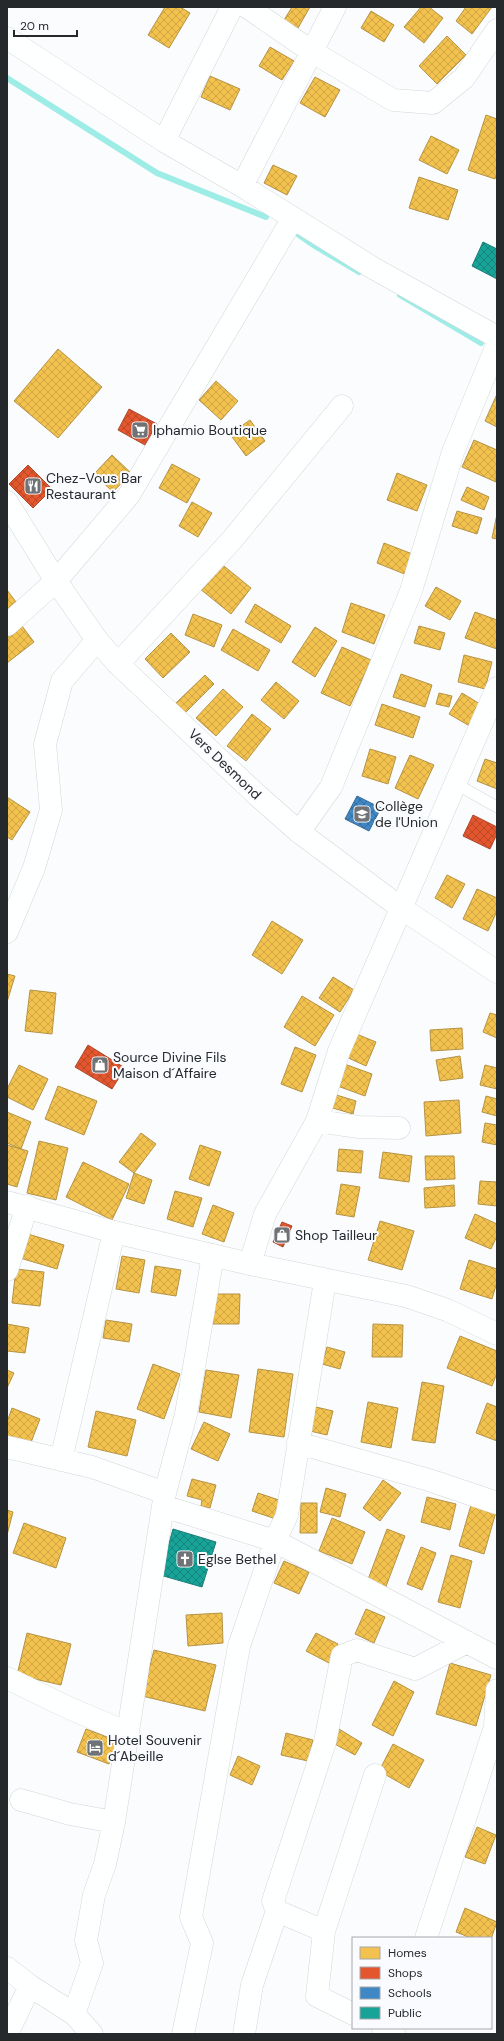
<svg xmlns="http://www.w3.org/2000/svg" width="504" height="2041" font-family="'DM Sans',sans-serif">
<defs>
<pattern id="homes-cross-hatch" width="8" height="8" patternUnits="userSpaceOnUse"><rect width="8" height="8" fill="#f2c14e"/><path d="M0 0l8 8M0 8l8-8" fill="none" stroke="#cfa644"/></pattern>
<pattern id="shops-cross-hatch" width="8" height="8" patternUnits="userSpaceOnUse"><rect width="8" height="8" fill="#e4572e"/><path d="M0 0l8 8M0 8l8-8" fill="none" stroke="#b94827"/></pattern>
<pattern id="schools-cross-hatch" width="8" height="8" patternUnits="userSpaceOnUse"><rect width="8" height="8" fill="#3f88c5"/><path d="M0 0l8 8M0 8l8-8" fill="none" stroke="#356fa0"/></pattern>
<pattern id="public-cross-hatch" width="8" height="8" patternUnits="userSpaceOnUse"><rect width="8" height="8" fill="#17a398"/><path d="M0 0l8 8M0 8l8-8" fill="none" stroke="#15857c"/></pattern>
</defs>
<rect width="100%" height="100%" fill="#fafcfe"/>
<path fill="url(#homes-cross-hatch)" stroke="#b59344" d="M165 7H180L190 13 169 48 148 35Z
M292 7H310L298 28 284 20Z
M421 7H429L443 18 424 43 404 27Z
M466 7H492L472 34 456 21Z
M371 11 394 25 384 42 361 28Z
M447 36 466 55 437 84 419 66Z
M270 47 294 61 282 80 259 66Z
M210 76 240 89 230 110 201 97Z
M315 77 340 90 325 117 300 103Z
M486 115 497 119V174L495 179 468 170Z
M431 136 459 150 447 174 419 160Z
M273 165 297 176 287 195 264 183Z
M419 177 458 190 448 220 409 208Z
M58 349 102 387 58 438 14 401Z
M216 381 238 401 221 420 199 400Z
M497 394V427L485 421Z
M250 420 265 441 246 456 230 434Z
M474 440 497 450 496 482 462 467Z
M112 455 131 473 113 492 94 474Z
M172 464 200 479 187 503 159 488Z
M397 473 427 485 417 511 387 500Z
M467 487 489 497 484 510 461 500Z
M192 502 212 513 198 537 179 526Z
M457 511 482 518 477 534 452 526Z
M497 514V539L492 538Z
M384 543 415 555 407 575 377 563Z
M219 562 251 588 231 614 199 588Z
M436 587 461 601 450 620 425 606Z
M7 590 16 602 7 610Z
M351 603 385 615 374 644 342 632Z
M255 604 291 626 281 643 245 622Z
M475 612 497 620V649L465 638Z
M193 614 222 625 214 647 185 635Z
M22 626 34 642 7 663V638Z
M419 626 445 633 440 650 414 643Z
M315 627 337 641 315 677 292 662Z
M233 629 270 650 258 671 221 650Z
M171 633 190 652 163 678 145 659Z
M342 647 371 660 350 706 321 693Z
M464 655 492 662 485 689 458 682Z
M401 674 432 685 425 707 393 697Z
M205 675 214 684 185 713 176 703Z
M276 682 299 701 284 719 261 700Z
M223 689 243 707 216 736 196 718Z
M439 693 452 696 449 707 436 704Z
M462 693 485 707 473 728 449 714Z
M382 704 420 717 413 738 375 725Z
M252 714 271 729 246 761 227 746Z
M370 749 396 757 388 784 362 776Z
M410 755 434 765 418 799 395 788Z
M485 759 497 763V789L477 781Z
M7 797 30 812 12 840 7 837Z
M447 875 465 884 452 908 435 898Z
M477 889 497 898V911L488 931 463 919Z
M272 921 303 940 282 974 252 955Z
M7 974 15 976 7 1002Z
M333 977 354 990 340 1012 319 998Z
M30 990 56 993 52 1034 25 1031Z
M302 996 334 1015 315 1046 284 1027Z
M490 1013 497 1015V1038L483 1032Z
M462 1028 463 1049 431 1051 430 1030Z
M354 1033 376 1042 366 1066 344 1056Z
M295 1047 316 1055 302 1092 281 1084Z
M460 1056 463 1078 440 1081 436 1060Z
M339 1062 372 1074 365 1096 332 1084Z
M19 1065 48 1079 33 1110 7 1097V1089Z
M485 1065 497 1068V1089L480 1085Z
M58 1086 97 1101 84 1135 45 1119Z
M330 1093 356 1101 353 1114 326 1106Z
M486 1096 497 1099V1116L482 1112Z
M459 1100 461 1133 426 1136 424 1102Z
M7 1112 31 1122 21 1149 7 1143Z
M485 1123 497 1125V1145L482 1142Z
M141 1133 156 1144 134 1173 119 1162Z
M39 1141 68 1148 56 1200 27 1193Z
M7 1145 28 1151 17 1187 7 1184Z
M200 1145 221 1152 209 1186 189 1179Z
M339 1149 363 1151 361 1173 337 1171Z
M383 1152 412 1156 409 1182 379 1178Z
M425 1156H454L455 1179 426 1180Z
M83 1162 129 1184 112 1220 66 1197Z
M134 1173 152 1180 144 1204 126 1198Z
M480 1181 497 1182V1206L478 1204Z
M341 1184 360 1187 354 1217 336 1214Z
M454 1185 455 1206 425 1208 424 1188Z
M175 1191 202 1198 193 1227 167 1219Z
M213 1205 234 1213 224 1242 202 1234Z
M475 1214 497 1224V1236L491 1249 465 1238Z
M380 1221 414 1231 402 1270 368 1260Z
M28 1234 64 1245 57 1269 20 1258Z
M122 1256 145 1260 139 1293 116 1289Z
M469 1260 497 1269V1282L492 1299 460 1289Z
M155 1266 181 1270 176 1296 151 1292Z
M16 1269 44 1272 40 1306 12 1303Z
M214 1294H240L239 1324H213Z
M106 1320 132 1324 129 1342 103 1338Z
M7 1324 29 1328 25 1353 7 1351Z
M373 1324 403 1325 402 1357H372Z
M460 1336 497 1351V1373L492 1386 447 1368Z
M327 1347 345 1352 340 1369 322 1364Z
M153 1364 180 1374 164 1419 137 1409Z
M258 1369 293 1374 284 1437 249 1432Z
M7 1370 14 1373 7 1388Z
M206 1370 239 1375 231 1418 199 1412Z
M422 1382 444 1386 435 1443 412 1440Z
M368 1402 398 1408 391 1448 361 1442Z
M487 1403 497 1407V1441L476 1433Z
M316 1407 333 1411 327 1435 310 1431Z
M12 1408 40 1419 30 1445 7 1436V1422Z
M96 1411 136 1420 127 1456 88 1447Z
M204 1422 230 1434 218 1461 191 1449Z
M192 1479 216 1485 210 1508 201 1506 202 1500 187 1496Z
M383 1480 401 1493 380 1521 363 1508Z
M326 1488 346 1494 340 1517 320 1512Z
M258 1493 282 1501 276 1519 252 1511Z
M427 1497 456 1504 450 1530 421 1522Z
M301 1503H317V1533H300Z
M471 1505 496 1512 484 1554 459 1546Z
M7 1510 13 1512 7 1535Z
M332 1518 365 1532 352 1564 319 1551Z
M24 1523 66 1538 56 1568 13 1553Z
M387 1529 405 1536 385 1589 367 1582Z
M421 1547 436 1553 422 1590 407 1584Z
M451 1555 472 1561 460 1608 438 1602Z
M284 1561 309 1572 299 1594 274 1583Z
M366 1609 385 1617 374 1643 355 1634Z
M222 1613 223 1643 188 1646 186 1615Z
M27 1633 71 1644 61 1685 17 1675Z
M316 1633 338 1644 329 1663 306 1651Z
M154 1650 216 1665 205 1711 142 1696Z
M450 1663 491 1675 476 1726 436 1714Z
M394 1681 414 1692 393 1736 372 1725Z
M86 1729 118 1741 109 1764 77 1752Z
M339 1729 362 1743 355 1755 331 1742Z
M286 1733 313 1740 308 1761 281 1755Z
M393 1744 424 1760 409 1788 379 1771Z
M238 1756 260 1766 252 1785 230 1775Z
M477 1827 496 1835 485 1864 465 1857Z
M465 1908 497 1922 491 1939 471 1938 456 1932Z"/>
<path fill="url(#shops-cross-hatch)" stroke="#ab492d" d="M129 409 157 424 145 445 118 430Z
M28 465 52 489 33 508 9 484Z
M473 815 497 827V834L490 849 463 836Z
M88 1045 125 1068 112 1089 75 1067Z
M282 1222 292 1226 283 1247 273 1242Z"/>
<path fill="url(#schools-cross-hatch)" stroke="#386c97" d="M357 796 381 808 369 831 345 819Z"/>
<path fill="url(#public-cross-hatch)" stroke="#1c7e78" d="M483 242 497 249V279L472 266Z
M173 1529 216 1542 202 1587 160 1575Z"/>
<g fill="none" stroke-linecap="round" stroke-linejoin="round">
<path stroke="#9dece6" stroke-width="6" d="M7 78 157 173 266 217
M299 235 315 246 359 272
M400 295 481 343"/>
<g stroke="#d4d6d9" stroke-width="12">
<path id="lane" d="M456 784 497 807"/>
</g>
<g stroke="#d4d6d9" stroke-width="23">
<path id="street" d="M247 7 311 51 393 100 433 103 464 78 497 30
M7 38 164 141 242 186 373 268 497 337
M164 141 232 7
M242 186 335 7
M7 625 56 581 129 495 293 218
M118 664 231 541 342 406
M299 832 331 787 411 591 453 452 497 345
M7 932 34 868 51 810 45 744 62 681 97 640
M399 1128 359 1127 317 1121 339 1051 497 688
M250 1264 265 1214 317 1121
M7 1270 27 1206
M298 1443 429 1480 497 1503
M7 1447 92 1467 165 1493
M61 1460 114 1232
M163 1506 275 1541 497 1658
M7 1678 69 1708 128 1733
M21 1800 70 1814 114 1822
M277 1911 324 1931
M426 1938 495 1727 497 1690
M7 1968 30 1986 74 2014 92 2034
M74 2014 92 1963 86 1940 94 1895 105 1864 114 1822 165 1493 186 1414 213 1255
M353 2014 317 1996 324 1931 375 1775
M383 2028 394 2033
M7 2034 30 1986
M183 2034 202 1943 191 1917 239 1646 275 1541 287 1515 325 1281
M244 2034 252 1985 277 1911 273 1901 325 1742 342 1656 357 1650 415 1669 467 1642"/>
</g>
<g stroke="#d4d6d9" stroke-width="23">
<path id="secondary" d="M7 502 56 581 97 640 118 664 257 795 299 832 401 908 497 972
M7 1202 114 1232 250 1264 406 1296 447 1310 497 1334"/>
</g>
<use href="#lane" stroke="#feffff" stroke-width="11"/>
<use href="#street" stroke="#feffff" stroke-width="22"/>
<use href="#secondary" stroke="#feffff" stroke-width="22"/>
</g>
<defs>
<g id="supermarket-square" transform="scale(0.9)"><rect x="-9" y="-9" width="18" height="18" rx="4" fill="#707376" stroke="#f9fbff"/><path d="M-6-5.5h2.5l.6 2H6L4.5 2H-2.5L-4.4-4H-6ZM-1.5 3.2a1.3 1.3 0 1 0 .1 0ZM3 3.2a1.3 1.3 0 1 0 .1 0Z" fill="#fff"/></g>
<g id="restaurant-square" transform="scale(0.9)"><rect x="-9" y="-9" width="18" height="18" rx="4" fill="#707376" stroke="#f9fbff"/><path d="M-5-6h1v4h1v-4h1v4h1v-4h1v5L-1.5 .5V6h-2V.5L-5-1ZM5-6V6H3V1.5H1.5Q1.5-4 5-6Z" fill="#fff"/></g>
<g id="school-square" transform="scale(0.9)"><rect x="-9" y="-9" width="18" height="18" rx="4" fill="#707376" stroke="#f9fbff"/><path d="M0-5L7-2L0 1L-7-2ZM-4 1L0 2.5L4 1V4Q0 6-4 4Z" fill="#fff"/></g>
<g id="shop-square" transform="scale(0.9)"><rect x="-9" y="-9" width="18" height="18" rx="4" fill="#707376" stroke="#f9fbff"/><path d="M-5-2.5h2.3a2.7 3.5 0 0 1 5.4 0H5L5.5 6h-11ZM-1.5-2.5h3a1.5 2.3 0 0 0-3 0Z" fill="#fff"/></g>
<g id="church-square" transform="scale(0.9)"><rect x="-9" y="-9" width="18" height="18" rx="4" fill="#707376" stroke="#f9fbff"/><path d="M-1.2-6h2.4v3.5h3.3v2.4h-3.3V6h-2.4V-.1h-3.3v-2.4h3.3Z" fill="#fff"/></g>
<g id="hotel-square" transform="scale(0.9)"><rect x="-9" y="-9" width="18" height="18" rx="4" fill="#707376" stroke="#f9fbff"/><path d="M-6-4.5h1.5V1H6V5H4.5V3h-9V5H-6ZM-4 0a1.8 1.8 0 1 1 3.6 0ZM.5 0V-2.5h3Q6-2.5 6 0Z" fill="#fff"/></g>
</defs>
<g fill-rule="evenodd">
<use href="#supermarket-square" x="140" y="430"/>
<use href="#restaurant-square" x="33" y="486"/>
<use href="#school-square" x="362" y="814"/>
<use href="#shop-square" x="100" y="1065"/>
<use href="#shop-square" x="282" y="1235"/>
<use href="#church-square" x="185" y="1559"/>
<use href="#hotel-square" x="95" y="1748"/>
</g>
<g text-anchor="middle" stroke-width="4" stroke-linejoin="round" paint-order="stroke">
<g font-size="14" fill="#26292c" stroke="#f9fbff" text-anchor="start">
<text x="153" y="435">Iphamio Boutique</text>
<text x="46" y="483">Chez-Vous Bar<tspan x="46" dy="16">Restaurant</tspan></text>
<text x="375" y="811">Collège<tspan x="375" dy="16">de l'Union</tspan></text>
<text x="113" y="1062">Source Divine Fils<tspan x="113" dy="16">Maison d´Affaire</tspan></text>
<text x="295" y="1240">Shop Tailleur</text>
<text x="198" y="1564">Eglse Bethel</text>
<text x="108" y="1745">Hotel Souvenir<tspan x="108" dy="16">d´Abeille</tspan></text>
</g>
<g font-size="14" fill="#26292c" stroke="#f9fbff">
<text transform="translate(225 764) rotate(44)" y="5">Vers Desmond</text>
</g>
</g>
<rect width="504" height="2041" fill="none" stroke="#26292c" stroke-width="16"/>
<rect x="352" y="1937" width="140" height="92" fill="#f9fbff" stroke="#a5a7ab"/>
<rect x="360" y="1947" width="20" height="12" fill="#f2c14e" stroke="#a5a7ab"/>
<text x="388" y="1957" font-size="12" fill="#26292c">Homes</text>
<rect x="360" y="1967" width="20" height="12" fill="#e4572e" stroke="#a5a7ab"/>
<text x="388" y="1977" font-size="12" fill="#26292c">Shops</text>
<rect x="360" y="1987" width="20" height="12" fill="#3f88c5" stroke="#a5a7ab"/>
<text x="388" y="1997" font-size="12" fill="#26292c">Schools</text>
<rect x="360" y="2007" width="20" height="12" fill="#17a398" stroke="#a5a7ab"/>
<text x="388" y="2017" font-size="12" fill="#26292c">Public</text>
<path d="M14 30v6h63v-6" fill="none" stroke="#26292c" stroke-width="2"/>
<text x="20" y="30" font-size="12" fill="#26292c" stroke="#f9fbff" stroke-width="3" paint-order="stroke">20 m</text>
</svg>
